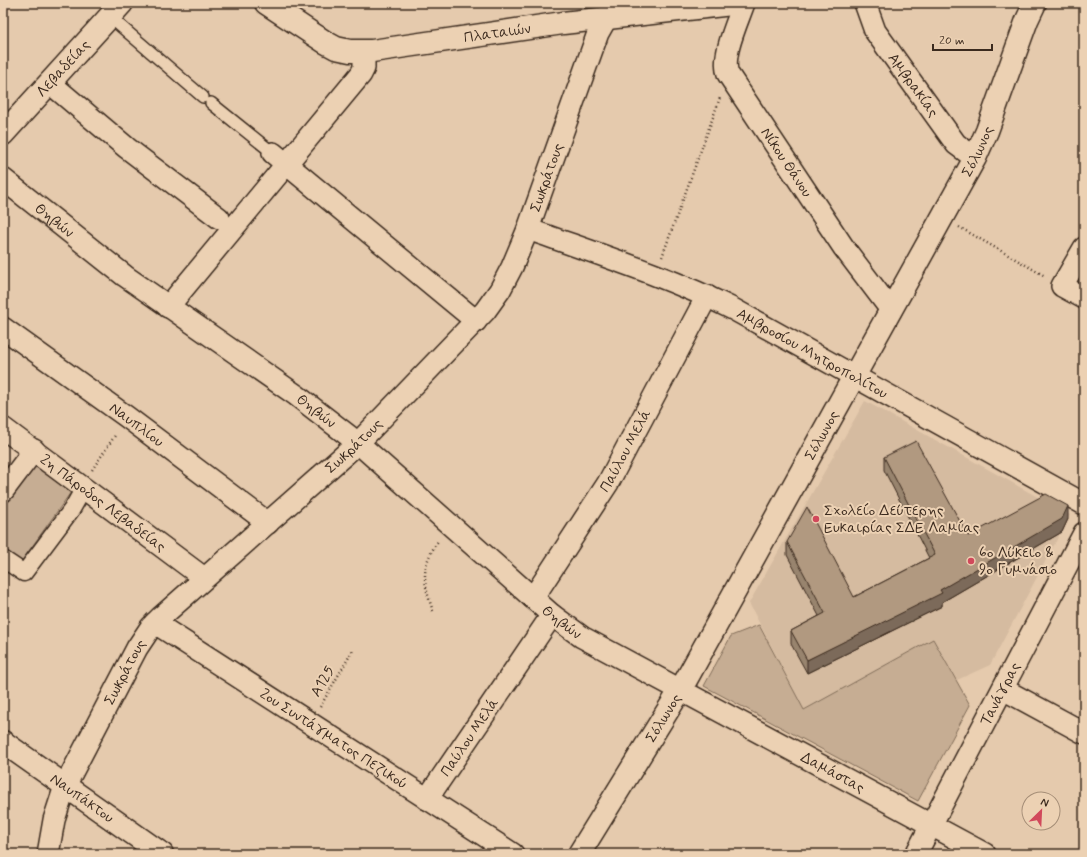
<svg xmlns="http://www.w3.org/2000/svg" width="1087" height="857" font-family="Mynerve,sans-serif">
<rect width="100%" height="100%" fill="#e5caad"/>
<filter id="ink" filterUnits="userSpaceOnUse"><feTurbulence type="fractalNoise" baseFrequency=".025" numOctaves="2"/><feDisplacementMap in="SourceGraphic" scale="8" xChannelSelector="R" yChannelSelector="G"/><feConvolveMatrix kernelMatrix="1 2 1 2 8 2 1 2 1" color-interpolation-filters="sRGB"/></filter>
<g filter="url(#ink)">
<path fill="#d5bba0" d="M865 401 1070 515 990 665 957 680 933 640 804 710 749 603Z"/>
<path fill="#c6ad93" stroke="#806c58" d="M34 466 71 492 21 562 3 549V508Z
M759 625 804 710 933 639 970 705 918 801 704 686 731 636Z"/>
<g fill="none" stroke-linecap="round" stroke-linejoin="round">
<g stroke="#3b2a1e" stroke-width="14">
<path id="service" d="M110 17 203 97
M211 103 273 153"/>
</g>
<g stroke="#3b2a1e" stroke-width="19">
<path id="pedestrian" d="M3 559 24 573 72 509 84 488"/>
</g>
<g stroke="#3b2a1e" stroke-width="24">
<g id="minor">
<path id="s1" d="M744 3C738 21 721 56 728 74L844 248 891 310"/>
<path id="s2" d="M865 3 875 31 956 144 975 158"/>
<path d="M50 83 127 148 219 218"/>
<path d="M273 153 476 321"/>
<path id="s3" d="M3 179 125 276 296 395 358 443 552 615 582 637 985 854"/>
<path id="s4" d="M528 229C597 254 667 276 733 309L1084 504"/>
<path d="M1084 248 1062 286 1084 298"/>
<path d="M168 307 361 74 364 68V51"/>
<path id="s5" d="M3 328 127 417 268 523"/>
<path id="s6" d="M3 428 204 578"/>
<path d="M3 491 34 450"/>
<path id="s7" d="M533 598 608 483 707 296"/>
<path id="s8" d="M155 623 513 854"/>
<path d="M1003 689 1084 733"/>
<path id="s9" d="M427 799 552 615"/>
<path id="s10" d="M48 854 54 820 65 786 137 648 151 627 161 617 358 443 485 311 500 290 512 267 528 229 598 33 615 3"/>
<path id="s11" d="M916 854 1084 533"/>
</g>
</g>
<g stroke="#3b2a1e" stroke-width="25">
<g id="tertiary">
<path id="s12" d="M266 3 325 42 336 48 350 51H372L563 23 741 3"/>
<path id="s13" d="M3 742 162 854"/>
<path id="s14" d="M579 854 681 689 975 158 987 131 1027 20 1035 3"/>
</g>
</g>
<g stroke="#3b2a1e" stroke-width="25">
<g id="secondary">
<path id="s15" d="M3 134 122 3"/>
</g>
</g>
<path stroke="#3b2a1e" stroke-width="2.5" stroke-dasharray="1 3" stroke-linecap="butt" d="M959 227 1045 276
M662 257 720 98
M92 470 116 434
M433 611C423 582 420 568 438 541
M320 707 353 650"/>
<use href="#service" stroke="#ecd1b3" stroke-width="11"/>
<use href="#pedestrian" stroke="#ecd1b3" stroke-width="16"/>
<use href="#minor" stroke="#ecd1b3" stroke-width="21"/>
<use href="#tertiary" stroke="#ecd1b3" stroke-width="22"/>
<use href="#secondary" stroke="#ecd1b3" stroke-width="22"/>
</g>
<path fill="#98846e" stroke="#3b2a1e" d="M884 457 968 536 1068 519 1062 532 942 602V606L807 673 791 644V631L819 616 787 555V542L854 597 929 558 884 470Z"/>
<path fill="#7c6b5a" stroke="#3b2a1e" d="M1068 506V519L1062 532 942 602V606L807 673V660L940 590Z"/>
<path fill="#b19980" stroke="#3b2a1e" d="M916 441 968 536 1046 494 1068 506 1062 519 940 590 942 593 807 660 791 631 825 613 787 542 807 507 854 597 935 555 884 457Z"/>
</g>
<g fill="#d1495b" stroke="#ecd1b3" stroke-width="1.5">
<circle cx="816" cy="519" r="4"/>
<circle cx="971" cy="561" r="4"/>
</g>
<g text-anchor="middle" stroke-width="4" stroke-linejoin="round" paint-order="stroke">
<g font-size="15" fill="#3b2a1e" stroke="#ecd1b3">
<text dy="5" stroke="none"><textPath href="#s12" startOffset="246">Πλαταιών</textPath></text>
<text dy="5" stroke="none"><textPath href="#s15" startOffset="89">Λεβαδείας</textPath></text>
<text dy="5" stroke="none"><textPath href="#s2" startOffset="96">Αμβρακίας</textPath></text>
<text dy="5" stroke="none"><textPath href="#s14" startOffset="808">Σόλωνος</textPath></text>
<text dy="5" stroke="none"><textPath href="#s1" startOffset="180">Νίκου Θάνου</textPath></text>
<text dy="5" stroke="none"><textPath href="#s10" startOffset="859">Σωκράτους</textPath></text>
<text dy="5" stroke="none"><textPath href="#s3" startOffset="66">Θηβών</textPath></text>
<text dy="5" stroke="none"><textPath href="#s4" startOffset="311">Αμβροσίου Μητροπολίτου</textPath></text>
<text dy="5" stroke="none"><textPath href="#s3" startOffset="390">Θηβών</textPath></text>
<text dy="5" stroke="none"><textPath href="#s5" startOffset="165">Ναυπλίου</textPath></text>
<text dy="5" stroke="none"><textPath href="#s14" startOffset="484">Σόλωνος</textPath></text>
<text dy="5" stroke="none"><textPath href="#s10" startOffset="523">Σωκράτους</textPath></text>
<text dy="5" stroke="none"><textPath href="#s7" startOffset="174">Παύλου Μελά</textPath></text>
<text dy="5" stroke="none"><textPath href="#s6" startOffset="125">2η Πάροδος Λεβαδείας</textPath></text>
<text dy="5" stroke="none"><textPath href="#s3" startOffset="714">Θηβών</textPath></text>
<text dy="5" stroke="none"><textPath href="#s10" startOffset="199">Σωκράτους</textPath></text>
<text transform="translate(322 681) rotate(-60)" y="5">Α125</text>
<text dy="5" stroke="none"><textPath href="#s11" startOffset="181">Τανάγρας</textPath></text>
<text dy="5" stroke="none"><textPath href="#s14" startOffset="160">Σόλωνος</textPath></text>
<text dy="5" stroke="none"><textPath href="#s9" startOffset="75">Παύλου Μελά</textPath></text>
<text dy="5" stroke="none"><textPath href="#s8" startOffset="213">2ου Συντάγματος Πεζικού</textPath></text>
<text dy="5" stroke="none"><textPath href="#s3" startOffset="1024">Δαμάστας</textPath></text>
<text dy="5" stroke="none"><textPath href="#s13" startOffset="97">Ναυπάκτου</textPath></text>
</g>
<g font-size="15" fill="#3b2a1e" stroke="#ecd1b3" text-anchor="start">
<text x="824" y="515">Σχολείο Δεύτερης<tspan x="824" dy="17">Ευκαιρίας ΣΔΕ Λαμίας</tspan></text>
<text x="979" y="557">6ο Λύκειο &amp;<tspan x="979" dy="17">9ο Γυμνάσιο</tspan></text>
</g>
</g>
<rect width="1087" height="857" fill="none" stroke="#ecd1b3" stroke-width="16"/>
<rect x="8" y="8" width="1071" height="841" fill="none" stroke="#3b2a1e" stroke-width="1.5" filter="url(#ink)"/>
<g transform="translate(1041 811) rotate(24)"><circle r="19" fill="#ecd1b3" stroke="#a58e77"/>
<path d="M0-3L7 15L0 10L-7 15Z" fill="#d1495b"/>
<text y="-6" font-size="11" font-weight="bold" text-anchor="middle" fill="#3b2a1e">N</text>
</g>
<path d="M933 44v6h59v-6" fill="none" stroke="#3b2a1e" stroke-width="2"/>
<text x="939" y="44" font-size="12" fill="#3b2a1e" stroke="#ecd1b3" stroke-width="3" paint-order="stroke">20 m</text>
</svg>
